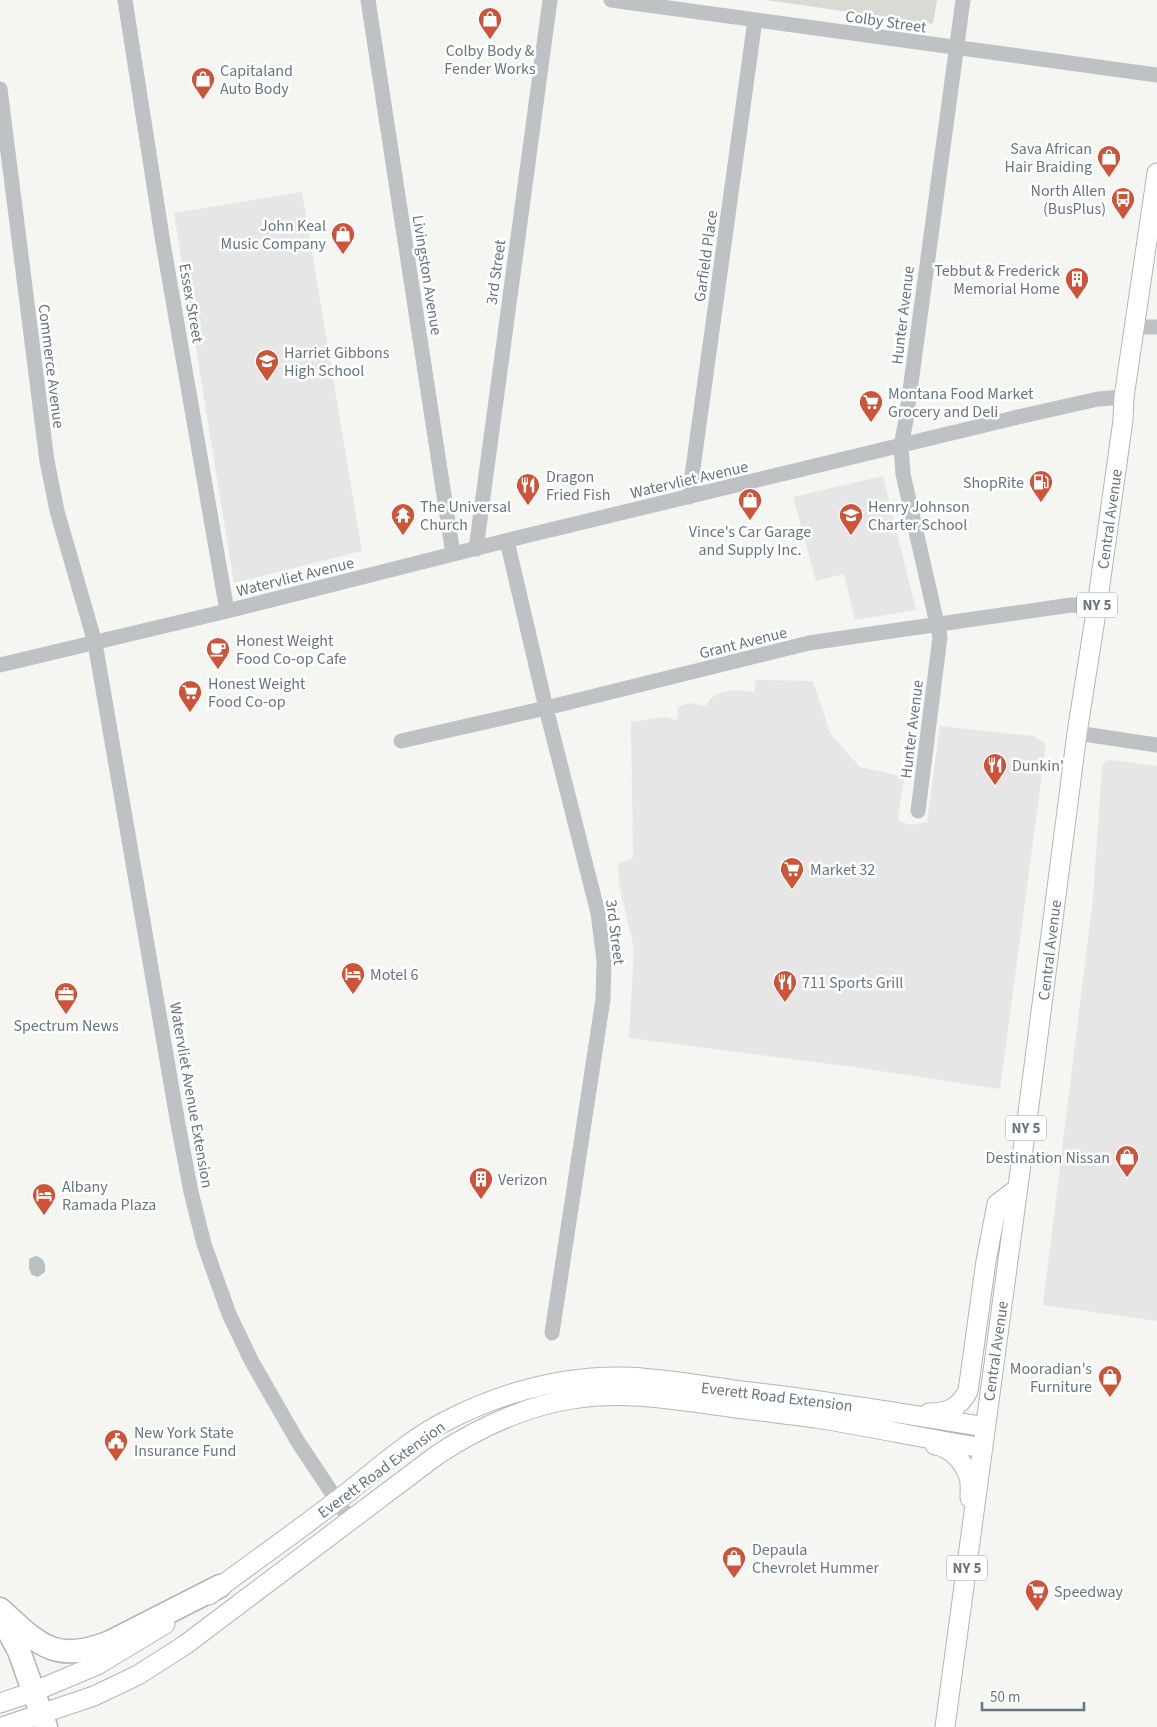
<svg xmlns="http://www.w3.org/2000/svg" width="1157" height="1727" font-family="'Source Sans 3',sans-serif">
<rect width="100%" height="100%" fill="#f5f5f2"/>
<path fill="#e5e6e5" d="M302 192 362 551 234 583 174 213Z
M883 476 916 610 855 620 844 574 816 581 793 497Z
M756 680 813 681 830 733 860 767 904 777 898 820 910 825 927 822 940 726 1033 736 1046 744 1000 1089 854 1067 629 1038 634 949 619 884 618 864 633 858 631 722 664 717 677 720 678 707 689 703 706 706 710 699 716 694 735 690 754 692Z
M1112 760 1157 766V1321L1043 1305 1093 898 1102 768 1105 761Z"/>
<path fill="#d7dbd3" d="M766 0H937L933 24Z"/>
<path fill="#b8c2c5" d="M35 1256C44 1257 46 1264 45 1272L38 1277 32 1275 29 1269V1259Z"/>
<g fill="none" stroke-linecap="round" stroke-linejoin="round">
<g stroke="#b2b6b9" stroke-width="21">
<path id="major" d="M929 1413C948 1413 959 1408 968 1391L986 1261 997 1204 1017 1189
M935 1445C952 1448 964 1462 969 1477 971 1483 970 1491 970 1498
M209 1595C252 1563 296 1532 339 1499 374 1472 408 1440 448 1420 503 1392 562 1376 624 1377 664 1378 709 1387 750 1392 829 1401 907 1414 985 1427
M0 1703 33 1692 97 1665 165 1624
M2 1727 94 1696 138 1675 185 1645 437 1455C478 1428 522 1407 572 1399 624 1390 677 1400 729 1407 758 1411 787 1414 816 1418 872 1427 927 1439 983 1448
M945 1727 1029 1105 1077 733 1097 606 1123 420 1124 397 1157 173"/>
</g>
<g stroke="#b1b5b7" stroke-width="25">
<path id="highway" d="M0 1609C39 1645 55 1664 110 1642L220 1586
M2 1619 19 1651 46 1727"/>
</g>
<path stroke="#bec2c5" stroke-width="15" d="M125 0 163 243 227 611
M368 0 453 554
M611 0 1157 75
M0 89 47 461 57 511 95 643 178 1124 191 1192 204 1244 229 1314 252 1362 298 1442 350 1520
M1135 327H1157
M689 497 755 20
M507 541 546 708 598 913 604 960 603 999 552 1333
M476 549 550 0
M0 665 227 611 521 537 1018 417 1098 399 1124 397
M1077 733 1157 745
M401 741 546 708 809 643 1071 605 1097 606
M918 811 940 637 903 474 901 446 906 420 963 0"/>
<use href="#major" stroke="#fff" stroke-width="19"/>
<use href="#highway" stroke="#fff" stroke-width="22"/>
</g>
<defs>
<g id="shop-pin" transform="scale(1.25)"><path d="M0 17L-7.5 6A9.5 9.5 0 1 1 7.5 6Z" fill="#cd5439" stroke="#fff"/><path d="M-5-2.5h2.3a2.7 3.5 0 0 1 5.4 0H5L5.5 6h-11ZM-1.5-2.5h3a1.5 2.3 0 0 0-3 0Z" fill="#fff"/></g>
<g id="bus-pin" transform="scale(1.25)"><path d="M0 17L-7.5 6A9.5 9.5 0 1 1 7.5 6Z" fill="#cd5439" stroke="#fff"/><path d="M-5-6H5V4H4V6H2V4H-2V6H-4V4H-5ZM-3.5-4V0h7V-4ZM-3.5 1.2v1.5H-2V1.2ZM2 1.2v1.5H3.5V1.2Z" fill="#fff"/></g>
<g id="building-pin" transform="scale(1.25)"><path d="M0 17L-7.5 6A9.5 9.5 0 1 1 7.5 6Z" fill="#cd5439" stroke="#fff"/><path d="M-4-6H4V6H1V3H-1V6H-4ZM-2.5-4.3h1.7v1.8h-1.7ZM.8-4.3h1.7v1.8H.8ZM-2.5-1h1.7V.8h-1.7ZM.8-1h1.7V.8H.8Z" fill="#fff"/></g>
<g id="school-pin" transform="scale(1.25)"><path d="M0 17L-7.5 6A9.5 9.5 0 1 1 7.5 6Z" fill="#cd5439" stroke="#fff"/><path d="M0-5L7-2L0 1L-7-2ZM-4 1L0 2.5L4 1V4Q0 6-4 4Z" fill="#fff"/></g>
<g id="supermarket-pin" transform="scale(1.25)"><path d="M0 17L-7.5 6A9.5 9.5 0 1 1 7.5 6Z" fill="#cd5439" stroke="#fff"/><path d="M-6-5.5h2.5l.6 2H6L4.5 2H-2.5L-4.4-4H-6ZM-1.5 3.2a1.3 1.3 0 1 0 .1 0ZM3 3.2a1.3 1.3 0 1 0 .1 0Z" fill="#fff"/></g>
<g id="fuel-pin" transform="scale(1.25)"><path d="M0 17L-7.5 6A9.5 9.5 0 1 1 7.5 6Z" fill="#cd5439" stroke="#fff"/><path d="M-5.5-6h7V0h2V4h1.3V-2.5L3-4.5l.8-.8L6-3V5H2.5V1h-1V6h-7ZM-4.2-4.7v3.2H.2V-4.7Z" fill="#fff"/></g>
<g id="restaurant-pin" transform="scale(1.25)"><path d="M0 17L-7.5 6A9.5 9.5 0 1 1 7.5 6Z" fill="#cd5439" stroke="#fff"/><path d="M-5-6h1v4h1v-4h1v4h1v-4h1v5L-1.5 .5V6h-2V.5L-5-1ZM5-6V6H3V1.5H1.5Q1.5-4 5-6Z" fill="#fff"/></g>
<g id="temple-pin" transform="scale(1.25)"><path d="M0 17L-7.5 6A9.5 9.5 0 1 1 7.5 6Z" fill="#cd5439" stroke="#fff"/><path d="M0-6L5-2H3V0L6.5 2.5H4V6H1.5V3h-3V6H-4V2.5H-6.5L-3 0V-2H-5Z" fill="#fff"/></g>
<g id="cafe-pin" transform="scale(1.25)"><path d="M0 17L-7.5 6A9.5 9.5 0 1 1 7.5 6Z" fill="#cd5439" stroke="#fff"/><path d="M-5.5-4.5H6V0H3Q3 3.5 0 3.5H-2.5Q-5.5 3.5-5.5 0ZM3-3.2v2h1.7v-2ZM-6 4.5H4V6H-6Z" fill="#fff"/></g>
<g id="hotel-pin" transform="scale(1.25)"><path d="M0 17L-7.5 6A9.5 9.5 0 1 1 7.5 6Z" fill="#cd5439" stroke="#fff"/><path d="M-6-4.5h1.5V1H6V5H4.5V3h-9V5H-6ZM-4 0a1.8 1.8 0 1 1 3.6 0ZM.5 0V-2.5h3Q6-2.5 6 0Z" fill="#fff"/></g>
<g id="office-pin" transform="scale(1.25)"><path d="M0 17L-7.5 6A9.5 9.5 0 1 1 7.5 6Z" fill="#cd5439" stroke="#fff"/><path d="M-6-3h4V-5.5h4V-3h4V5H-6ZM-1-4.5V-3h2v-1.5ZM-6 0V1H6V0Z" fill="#fff"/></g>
<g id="civic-pin" transform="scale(1.25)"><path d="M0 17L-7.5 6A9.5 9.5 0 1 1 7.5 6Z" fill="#cd5439" stroke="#fff"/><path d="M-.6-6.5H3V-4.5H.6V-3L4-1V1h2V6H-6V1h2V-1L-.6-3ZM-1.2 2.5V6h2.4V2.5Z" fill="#fff"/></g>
</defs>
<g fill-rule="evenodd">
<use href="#shop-pin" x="490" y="19"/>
<use href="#shop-pin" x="203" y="79"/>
<use href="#shop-pin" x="1109" y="157"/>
<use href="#bus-pin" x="1123" y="199"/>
<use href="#shop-pin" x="343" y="234"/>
<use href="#building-pin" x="1077" y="279"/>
<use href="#school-pin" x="267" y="361"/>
<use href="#supermarket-pin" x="871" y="402"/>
<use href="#fuel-pin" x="1041" y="482"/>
<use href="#restaurant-pin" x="528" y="485"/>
<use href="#shop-pin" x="750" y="500"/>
<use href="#temple-pin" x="403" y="515"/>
<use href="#school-pin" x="851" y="515"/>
<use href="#cafe-pin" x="218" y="649"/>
<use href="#supermarket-pin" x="190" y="692"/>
<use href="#restaurant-pin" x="995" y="765"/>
<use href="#supermarket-pin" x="792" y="869"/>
<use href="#hotel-pin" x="353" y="974"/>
<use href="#restaurant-pin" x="785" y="982"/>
<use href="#office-pin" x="66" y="994"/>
<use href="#shop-pin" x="1127" y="1157"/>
<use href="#building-pin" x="481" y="1179"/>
<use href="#hotel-pin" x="44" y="1195"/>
<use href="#shop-pin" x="1110" y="1377"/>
<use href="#civic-pin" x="116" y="1441"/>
<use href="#shop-pin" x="734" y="1558"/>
<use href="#supermarket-pin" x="1037" y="1591"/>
</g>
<g text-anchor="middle" stroke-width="5" stroke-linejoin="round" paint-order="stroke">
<g fill="#fff" stroke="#959fa5" stroke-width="1">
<rect x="1077" y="592.5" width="40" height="25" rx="4"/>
<rect x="1006" y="1115.5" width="40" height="25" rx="4"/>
<rect x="947" y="1555.5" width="40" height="25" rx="4"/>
</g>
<g font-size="15" font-weight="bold" fill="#67767f">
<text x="1097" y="610">NY 5</text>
<text x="1026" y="1133">NY 5</text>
<text x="967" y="1573">NY 5</text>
</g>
<g font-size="16" fill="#67767f" stroke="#fff">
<text transform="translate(886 21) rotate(8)" y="6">Colby Street</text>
<text transform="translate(705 256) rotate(-82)" y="6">Garfield Place</text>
<text transform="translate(495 272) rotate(-82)" y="6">3rd Street</text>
<text transform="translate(428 275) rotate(81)" y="6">Livingston Avenue</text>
<text transform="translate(192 303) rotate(80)" y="6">Essex Street</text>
<text transform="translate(902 315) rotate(-83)" y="6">Hunter Avenue</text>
<text transform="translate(52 366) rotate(83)" y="6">Commerce Avenue</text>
<text transform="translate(689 479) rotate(-13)" y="6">Watervliet Avenue</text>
<text transform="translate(1109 519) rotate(-82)" y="6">Central Avenue</text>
<text transform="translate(295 576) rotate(-14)" y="6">Watervliet Avenue</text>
<text transform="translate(743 642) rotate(-14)" y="6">Grant Avenue</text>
<text transform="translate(911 729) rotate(-83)" y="6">Hunter Avenue</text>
<text transform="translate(616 932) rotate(83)" y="6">3rd Street</text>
<text transform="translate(1049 950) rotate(-83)" y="6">Central Avenue</text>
<text transform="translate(192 1095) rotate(80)" y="6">Watervliet Avenue Extension</text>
<text transform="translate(995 1351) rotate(-82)" y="6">Central Avenue</text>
<text transform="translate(777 1396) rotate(7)" y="6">Everett Road Extension</text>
<text transform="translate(381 1469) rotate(-36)" y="6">Everett Road Extension</text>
</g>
<g font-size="16" fill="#67767f" stroke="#fff" text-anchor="start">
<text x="490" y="56" text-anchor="middle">Colby Body &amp;<tspan x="490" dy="18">Fender Works</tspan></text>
<text x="220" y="76">Capitaland<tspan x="220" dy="18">Auto Body</tspan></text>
<text x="1092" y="154" text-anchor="end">Sava African<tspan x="1092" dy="18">Hair Braiding</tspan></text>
<text x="1106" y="196" text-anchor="end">North Allen<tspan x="1106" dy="18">(BusPlus)</tspan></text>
<text x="326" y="231" text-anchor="end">John Keal<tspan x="326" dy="18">Music Company</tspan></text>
<text x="1060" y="276" text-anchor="end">Tebbut &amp; Frederick<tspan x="1060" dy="18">Memorial Home</tspan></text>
<text x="284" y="358">Harriet Gibbons<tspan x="284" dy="18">High School</tspan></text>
<text x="888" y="399">Montana Food Market<tspan x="888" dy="18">Grocery and Deli</tspan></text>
<text x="546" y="482">Dragon<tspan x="546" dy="18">Fried Fish</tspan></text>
<text x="1024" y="488" text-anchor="end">ShopRite</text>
<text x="420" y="512">The Universal<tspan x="420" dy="18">Church</tspan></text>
<text x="868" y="512">Henry Johnson<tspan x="868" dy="18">Charter School</tspan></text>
<text x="750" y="537" text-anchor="middle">Vince's Car Garage<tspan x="750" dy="18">and Supply Inc.</tspan></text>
<text x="236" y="646">Honest Weight<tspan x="236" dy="18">Food Co-op Cafe</tspan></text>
<text x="208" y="689">Honest Weight<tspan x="208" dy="18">Food Co-op</tspan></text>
<text x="1012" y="771">Dunkin'</text>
<text x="810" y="875">Market 32</text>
<text x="370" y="980">Motel 6</text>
<text x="802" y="988">711 Sports Grill</text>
<text x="66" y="1031" text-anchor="middle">Spectrum News</text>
<text x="1110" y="1163" text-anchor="end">Destination Nissan</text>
<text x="498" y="1185">Verizon</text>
<text x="62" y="1192">Albany<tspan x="62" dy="18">Ramada Plaza</tspan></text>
<text x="1092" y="1374" text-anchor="end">Mooradian's<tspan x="1092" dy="18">Furniture</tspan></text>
<text x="134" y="1438">New York State<tspan x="134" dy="18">Insurance Fund</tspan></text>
<text x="752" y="1555">Depaula<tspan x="752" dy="18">Chevrolet Hummer</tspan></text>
<text x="1054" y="1597">Speedway</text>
</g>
</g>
<path d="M982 1702v8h102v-8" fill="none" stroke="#67767f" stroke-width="2.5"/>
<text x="990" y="1702" font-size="15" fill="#67767f" stroke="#ffffff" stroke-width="4" paint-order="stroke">50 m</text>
</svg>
